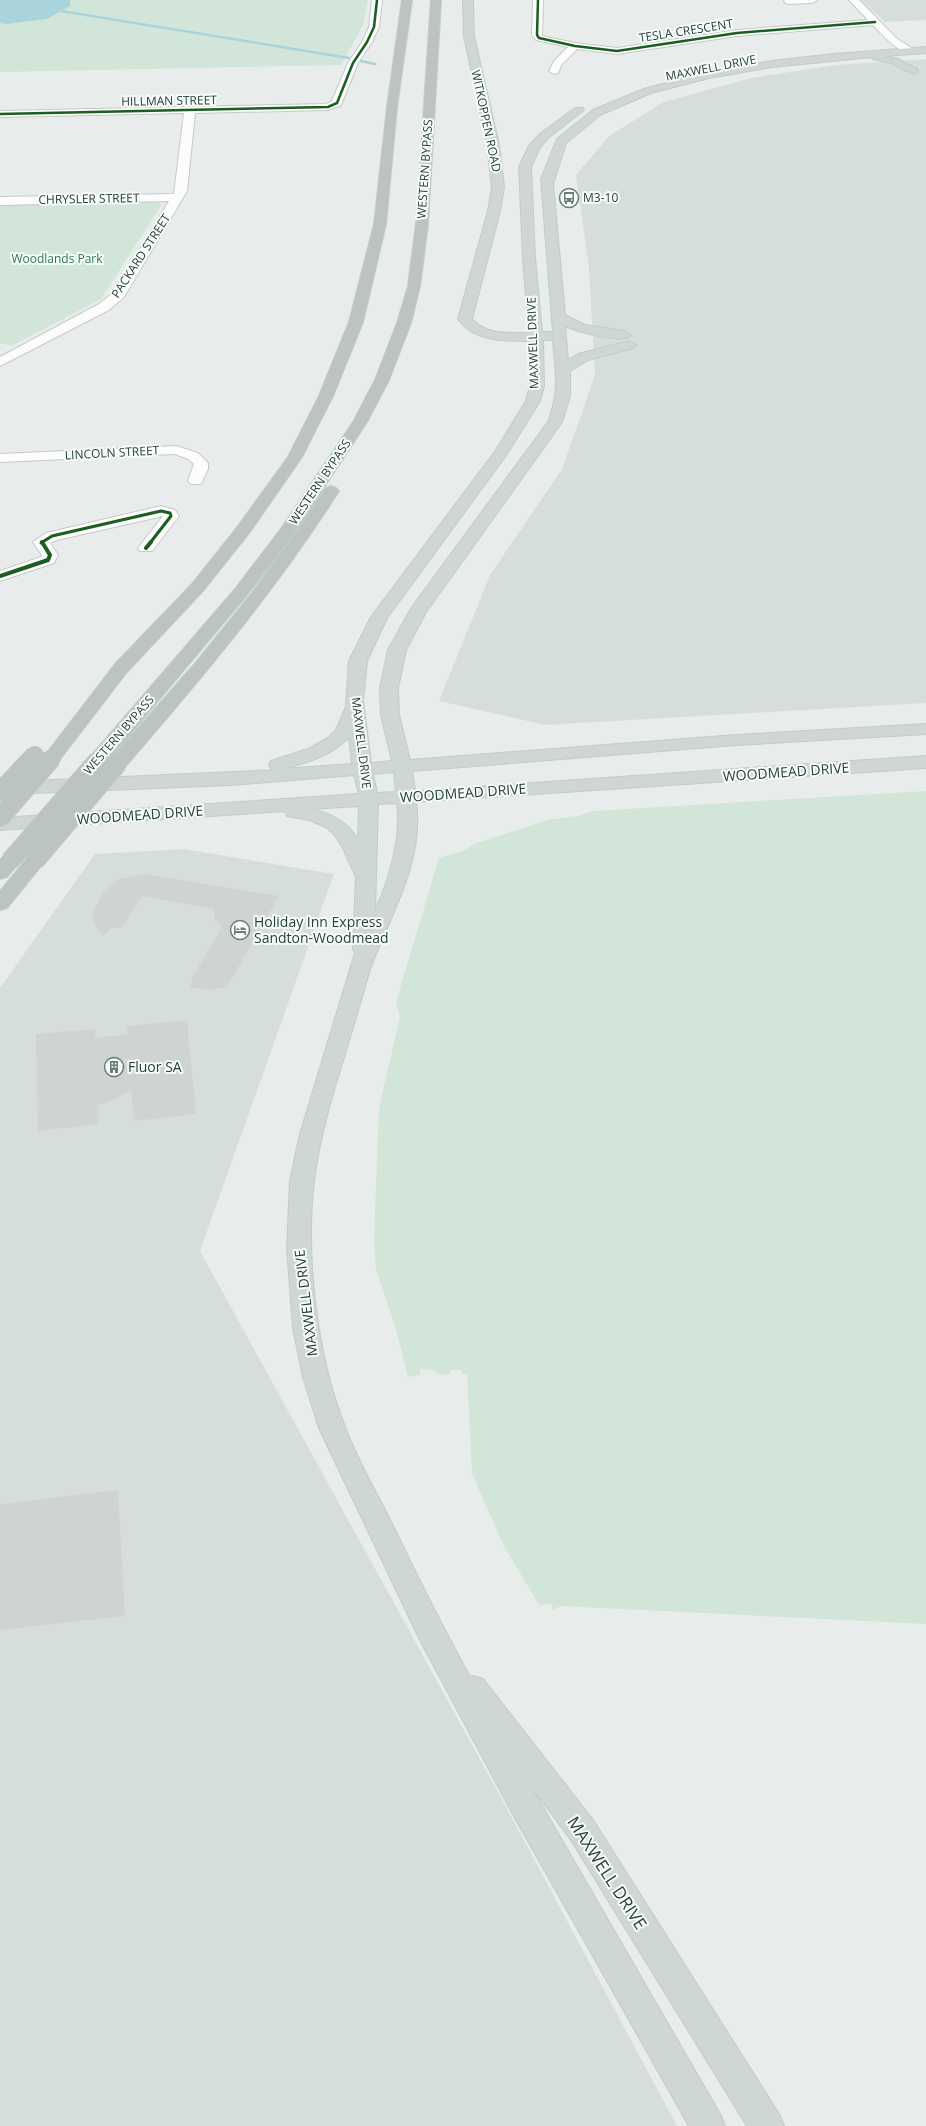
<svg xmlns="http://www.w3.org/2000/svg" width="926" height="2126" font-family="'Open Sans',sans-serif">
<rect width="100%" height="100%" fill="#e8edeb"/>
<path fill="#d6dedb" d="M861 0H926V20L885 22Z
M926 59V703L545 725 439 701 490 575 562 469 595 375 589 269 576 175 609 136 664 102 751 78 836 65Z
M184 849 334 874 200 1251 498 1792 677 2126H0V988L95 854Z"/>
<path fill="#d1e6d8" d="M0 0H368L363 25 341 65 0 72Z
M154 201 162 204 101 299 12 346 0 343V204Z
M926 791V1624L560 1606 553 1611 551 1603 539 1605 504 1546 472 1474 467 1374H462L461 1370H451L450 1374 442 1375 435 1372V1370L420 1369V1375L408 1377 395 1326 376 1269 374 1239 379 1108 400 1017 396 1002 439 858C449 854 466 852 473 844L548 820 577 816 593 811Z"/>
<path fill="#a9d4db" d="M0 0H70V6L47 19 6 24 0 23Z"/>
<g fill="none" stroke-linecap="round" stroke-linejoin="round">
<path stroke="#a9d4db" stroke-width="2.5" d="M61 11 349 58
M361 61 375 64"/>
</g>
<path fill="#cfd4d2" d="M146 874 279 896 227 987 208 990 190 987 193 976 222 927 214 918V909L142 896 122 928H111L103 936 95 924 92 915 102 894 119 879Z
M187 1020 196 1114 134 1121 131 1091 98 1106 99 1124 38 1131 36 1034 95 1029V1038L128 1034 127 1026Z
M118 1490 125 1616 0 1630V1504Z"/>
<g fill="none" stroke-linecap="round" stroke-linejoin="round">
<g stroke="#c5cac8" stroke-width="2">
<path id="minor" d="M372 0H382L379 27 372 42 358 63 341 105 328 110 195 113 187 191 124 297 109 310 0 366V357L99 304 114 292 169 201 0 205V197L174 194 184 113 0 117V111L326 104 332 101 348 63 362 42 369 27Z
M533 0H543L542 36 575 43 617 48 737 30 868 20 849 0H859L896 38 916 51 911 54C895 50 884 36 873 25L737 36 617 54 577 49 562 64 558 73 554 74 549 71 554 61 568 47 536 40 532 35Z
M784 0H817L812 3 788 4 785 3Z
M176 446 198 453 208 463V469L201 484H191L188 481 194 464 188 459 175 454 0 462V454Z
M161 506 175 510 179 516 152 551H140L138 548 163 516 57 540 50 543 58 555 54 563 0 581V571L41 557 42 555 33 542 46 533Z"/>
</g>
<g stroke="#c3ccc9" stroke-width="2">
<path id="major" d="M463 0H473L474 36 499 145 504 187 500 211 472 319C485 335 510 333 529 333L523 258 519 167 529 146 540 134 575 108H583L584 110 548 138 540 147 531 167 535 258 542 332H553L541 179 557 139 593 110 644 89 708 72 772 61 834 54 926 47V53L884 56 898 59 917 69 918 71 913 74 891 63 873 59 872 57 772 67 709 78 651 93 600 115 566 143 553 184 565 315 585 325 624 331 631 335C624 345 576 331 565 326L568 360 578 354 629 341 636 345 634 348 588 360 570 371V396L562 422 426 612 406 650 398 688 399 715 410 760 736 735 926 724V734L736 745 412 771 415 791 926 756V768L416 802C424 856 395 908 375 956 367 975 363 995 357 1014 341 1069 321 1124 314 1181 305 1257 317 1356 345 1427 358 1462 378 1495 394 1528 418 1578 443 1628 470 1677L473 1676 483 1679 593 1820 779 2114 784 2126H747L571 1840 530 1785 720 2114 725 2126H689L515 1818 420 1640 319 1428 303 1377 293 1328 287 1248 290 1181 300 1134 355 953 353 949 356 877 343 848 334 834 326 827 309 820 287 816 285 811 0 830V818L359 794 354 775 231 785 9 794 2 792 0 787 2 784 9 782 276 770 271 769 269 765 271 761 308 749 329 737 336 730 346 707 349 661 371 617 496 450 526 401 530 386 529 341C504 341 474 342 458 319L488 211 492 187 487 145 464 36ZM543 340H553C555 374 561 387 548 422L412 607 388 650 380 688 381 715 392 761 371 763 363 701 367 661 387 618 507 454 540 401 544 386ZM349 737 352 764 282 769C307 763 331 756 349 737ZM394 772 396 792 377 793 373 774ZM397 803C402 837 389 880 375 911L378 804ZM359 806 358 840C347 821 332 814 311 809Z"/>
</g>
<g stroke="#c3ccc9" stroke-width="2">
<path id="highway" d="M402 0H412L397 107 386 224 363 322 333 396 302 457 250 532 203 591 127 672 58 762 52 764 46 762 43 758 46 754 115 664 191 585 238 526 288 457 319 396 349 322 374 224 387 107Z
M431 0H441L428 224 420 286 411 323 389 380 367 422 292 536 247 595 105 764 98 766 91 764 89 760 91 756 235 589 280 530 353 422 375 380 397 323 408 286 416 224Z
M331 486 336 488 339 491C276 590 201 679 125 767L118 769 111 767 109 763 111 759 197 661 251 594 300 527 326 488Z
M10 855 17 857 20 861 7 877 0 879V860L3 857Z
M35 855 42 857 45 861 7 908 0 910V891L28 857Z"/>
</g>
<use href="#minor" fill="#fcfcfc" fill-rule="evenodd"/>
<use href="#major" fill="#cfd7d5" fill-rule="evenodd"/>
<use href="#highway" fill="#bcc4c2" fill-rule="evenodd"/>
<g stroke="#c3ccc9" stroke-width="20" stroke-linecap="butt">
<path id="highway-bridge" d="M0 792 35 755
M0 818 52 758
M10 861 98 760
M35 861 118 763"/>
</g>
<use href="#highway-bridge" stroke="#bcc4c2" stroke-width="18"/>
<g stroke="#f7fbf9" stroke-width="3.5">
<path id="cycleway-far2" d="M538 0 537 35 539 38 575 46 617 51 737 33 875 22
M0 114 328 107 337 103 353 63 367 42 374 27 377 0"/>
</g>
<g stroke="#f7fbf9" stroke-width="4.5">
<path id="cycleway-far1" d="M41 543 52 536 161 511 170 513 171 516 150 543"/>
</g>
<g stroke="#f7fbf9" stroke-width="6">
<path id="cycleway" d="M146 548 151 542
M0 576 48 560 50 555 42 542"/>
</g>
<use href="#cycleway-far2" stroke="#1b5e20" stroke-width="2.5"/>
<use href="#cycleway-far1" stroke="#1b5e20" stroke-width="3"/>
<use href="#cycleway" stroke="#1b5e20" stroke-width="4"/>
</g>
<defs>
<g id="bus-ring" transform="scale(1)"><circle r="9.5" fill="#f7fbf9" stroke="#697e78" stroke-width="1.5"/><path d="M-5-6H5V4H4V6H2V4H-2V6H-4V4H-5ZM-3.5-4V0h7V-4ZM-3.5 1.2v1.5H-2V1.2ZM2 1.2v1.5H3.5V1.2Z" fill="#697e78"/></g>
<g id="hotel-ring" transform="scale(1)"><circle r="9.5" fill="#f7fbf9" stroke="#697e78" stroke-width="1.5"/><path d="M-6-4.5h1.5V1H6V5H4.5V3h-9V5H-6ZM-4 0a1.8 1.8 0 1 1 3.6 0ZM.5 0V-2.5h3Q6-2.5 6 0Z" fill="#697e78"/></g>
<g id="building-ring" transform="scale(1)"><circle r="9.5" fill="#f7fbf9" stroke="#697e78" stroke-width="1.5"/><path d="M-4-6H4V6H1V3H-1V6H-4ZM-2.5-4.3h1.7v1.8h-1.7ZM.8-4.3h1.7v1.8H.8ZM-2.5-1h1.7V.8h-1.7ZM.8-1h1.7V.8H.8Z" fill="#697e78"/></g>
</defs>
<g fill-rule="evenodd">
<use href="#bus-ring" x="569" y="198"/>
<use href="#hotel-ring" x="240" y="930"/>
<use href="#building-ring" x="114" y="1067"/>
</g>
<g text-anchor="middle" stroke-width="4" stroke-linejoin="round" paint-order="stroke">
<g font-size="12" fill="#24423a" stroke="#f7fbf9">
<text transform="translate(686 31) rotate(-9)" y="4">TESLA CRESCENT</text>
<text transform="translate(711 68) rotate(-11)" y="4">MAXWELL DRIVE</text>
<text transform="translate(169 101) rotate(-1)" y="4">HILLMAN STREET</text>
<text transform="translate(486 121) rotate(78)" y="4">WITKOPPEN ROAD</text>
<text transform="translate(425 169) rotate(-86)" y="4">WESTERN BYPASS</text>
<text transform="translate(89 199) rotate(-1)" y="4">CHRYSLER STREET</text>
<text transform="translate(141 256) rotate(-57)" y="4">PACKARD STREET</text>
<text transform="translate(533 343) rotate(-92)" y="4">MAXWELL DRIVE</text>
<text transform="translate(112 453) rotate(-3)" y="4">LINCOLN STREET</text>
<text transform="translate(320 482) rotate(-56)" y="4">WESTERN BYPASS</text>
<text transform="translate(119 735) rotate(-49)" y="4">WESTERN BYPASS</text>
<text transform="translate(361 743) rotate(83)" y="4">MAXWELL DRIVE</text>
</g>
<g font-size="12" fill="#24423a" stroke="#f7fbf9" text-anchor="start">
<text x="583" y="202">M3-10</text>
</g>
<g font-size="12" fill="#2d7a4b" stroke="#f7fbf9">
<text x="57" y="263">Woodlands Park</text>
</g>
<g font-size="14" fill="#24423a" stroke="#f7fbf9">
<text transform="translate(786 772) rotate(-4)" y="5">WOODMEAD DRIVE</text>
<text transform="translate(463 793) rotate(-4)" y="5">WOODMEAD DRIVE</text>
<text transform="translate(140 815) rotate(-4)" y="5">WOODMEAD DRIVE</text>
<text transform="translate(306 1303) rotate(-97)" y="5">MAXWELL DRIVE</text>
</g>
<g font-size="14" fill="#24423a" stroke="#f7fbf9" text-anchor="start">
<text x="254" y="927">Holiday Inn Express<tspan x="254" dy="16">Sandton-Woodmead</tspan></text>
<text x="128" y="1072">Fluor SA</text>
</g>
<g font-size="17" fill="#24423a" stroke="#f7fbf9">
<text transform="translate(607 1873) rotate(57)" y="6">MAXWELL DRIVE</text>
</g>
</g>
</svg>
